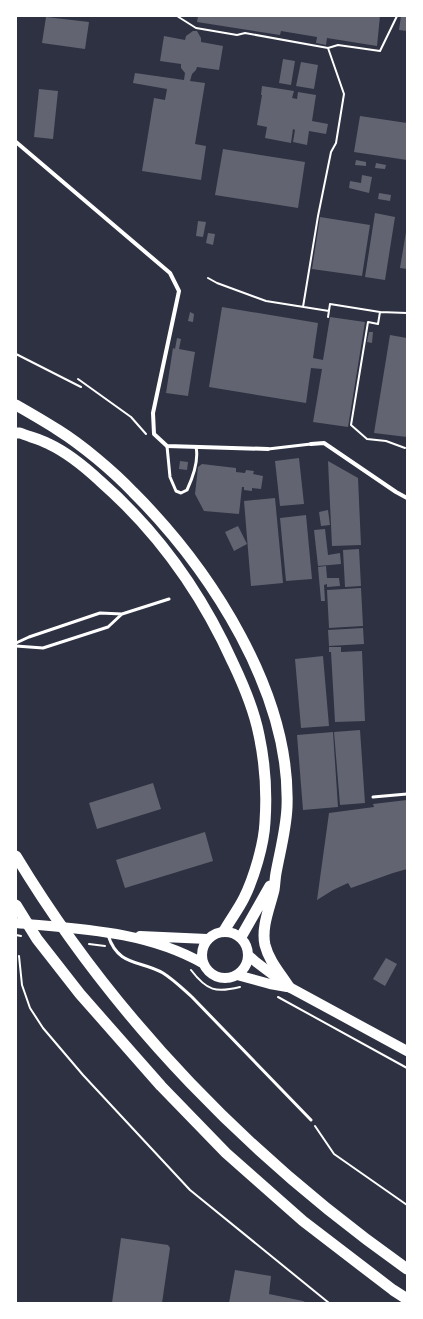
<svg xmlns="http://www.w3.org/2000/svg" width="423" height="1319" font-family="Poppins,sans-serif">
<rect width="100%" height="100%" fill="#2d3142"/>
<path fill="#626471" d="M198 16H380L377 46 327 38 326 45 316 43 317 37 281 31 280 35 197 22Z
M401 16H407V31L399 30Z
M46 17 89 22 85 49 42 43Z
M193 31H197L201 38V42L223 46 219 70 197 67 196 70 192 74 190 81 205 83 195 144 206 146 201 180 142 171 154 98 165 100 167 89 133 83 135 73 184 80 185 73 181 68V64L160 61 164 36 185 40 186 36Z
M283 59 295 61 291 85 279 83Z
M301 62 318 65 314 89 296 86Z
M262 86 294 91 292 98 297 99 298 92 316 95 312 121 328 124 326 134 309 131 307 145 293 142 295 130 293 129 291 143 265 138 267 127 257 125 262 95H261Z
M39 89 58 91 53 139 34 137Z
M360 116 407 123V160L354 152Z
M223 149 305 162 298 208 215 195Z
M356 160 366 162V166L355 165Z
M376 163 386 165 385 169 375 168Z
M362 175 372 177 369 193 349 188 350 181 361 183Z
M379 193 391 195 390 201 378 199Z
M375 213 395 217 385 280 365 277Z
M320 217 370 225 362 276 312 269Z
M198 221 206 222 203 237 196 236Z
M406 232H407V269L400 268Z
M208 233 215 234 213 245 206 243Z
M222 307 318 323 313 358 323 360 330 317 365 322 348 427 313 422 322 369 311 368 306 403 209 387Z
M190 312 194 314 193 322 188 321Z
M369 332H373L372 343 367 342Z
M390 335 407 338V437L374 433Z
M177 338 181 339 179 349 195 352 188 396 166 393 173 348 175 349Z
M299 458 304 504 280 506 275 461Z
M180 461 188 462 187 470 179 469Z
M328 461 358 478 361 545 332 546Z
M202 464 236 468V472L245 473 246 470 254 471 253 474 263 476 261 489 252 488V491L244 490V487H242L239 514 204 511 195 494 198 467Z
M275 498 283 583 251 586 244 501Z
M328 510 330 525 321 526 319 512Z
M306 515 312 579 286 581 280 518Z
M238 526 247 544 234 551 225 532Z
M325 529 328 555 340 553 341 564 318 566 314 530Z
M359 549 361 586 345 587 343 550Z
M326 566 327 578H339L340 586 327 587V584L324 585 325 601H321L318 567Z
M361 588 363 626 329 628 327 590Z
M363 628 364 644 329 646 328 630Z
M329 647H341V652L362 651 365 721 335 722 331 652H329Z
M323 656 329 726 301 728 295 659Z
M360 730 365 803 340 805 334 732Z
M333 732 338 807 303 810 297 735Z
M153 783 161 809 97 829 89 803Z
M407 800V869L393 873 351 888 348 883 333 890 317 900 329 813 374 807 373 804Z
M205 832 213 861 125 888 116 860Z
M386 958 397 964 385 986 373 979Z
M121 1238 168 1245 170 1248 162 1303H112Z
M235 1270 271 1276 269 1294 303 1301 307 1303H229Z"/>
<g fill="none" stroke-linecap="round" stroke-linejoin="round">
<path stroke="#fff" stroke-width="2" d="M177 16 196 28 237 35 245 33 328 48 338 45 380 51 397 16
M208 278 217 283 266 301 329 311
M303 307 318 216 331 152 336 143 344 94 328 48
M380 312 378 324 368 322 351 425 367 439 386 441 405 448
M328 317 330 304 380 312 407 313
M16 354 81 387
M78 379 131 417 146 434
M16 935 21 936
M89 944 105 946
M19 956 22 985 30 1008 43 1028 83 1075 190 1190 329 1303
M191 970C207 991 216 993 240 987
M278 997 407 1068
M315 1126 334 1154 407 1205"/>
<path stroke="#fff" stroke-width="3" d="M167 446 170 477 176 491 181 493 187 490C193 477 199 461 196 447
M268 449 311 444
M16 643 29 637 100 613 122 614 169 599
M16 646 43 648 108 627 122 614
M373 797 407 794
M108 935C118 967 141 960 163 973 174 980 183 989 192 997L311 1120"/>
<path stroke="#fff" stroke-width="4" d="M16 142 170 273 179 291 153 413 154 434 167 446 268 449
M311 444 324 443 396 492 407 498"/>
<path stroke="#fff" stroke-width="10" d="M16 923C80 929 147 931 204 964
M202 955a23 23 0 1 1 46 0a23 23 0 1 1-46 0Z
M140 936 207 939
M248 955 256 962 289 987 407 1051
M237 975 270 984 287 987"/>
<path stroke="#fff" stroke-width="11" d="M16 405C30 413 44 421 58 430 82 445 113 471 133 492 211 570 291 693 287 807 286 830 280 851 276 873 275 878 275 884 274 890 270 907 261 927 265 945 269 961 280 973 289 987
M16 433H20C30 437 40 439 49 444 68 453 85 467 100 481 157 531 202 594 233 663 244 686 254 710 259 735 265 763 267 793 265 822 264 844 254 878 244 898 238 910 230 920 224 931
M16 856C115 1020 251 1159 407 1269
M16 905 37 939 80 994 161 1086 226 1153 303 1221 393 1290 407 1299
M241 937 270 886"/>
</g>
<rect width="423" height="1319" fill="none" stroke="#ffffff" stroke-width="34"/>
</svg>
